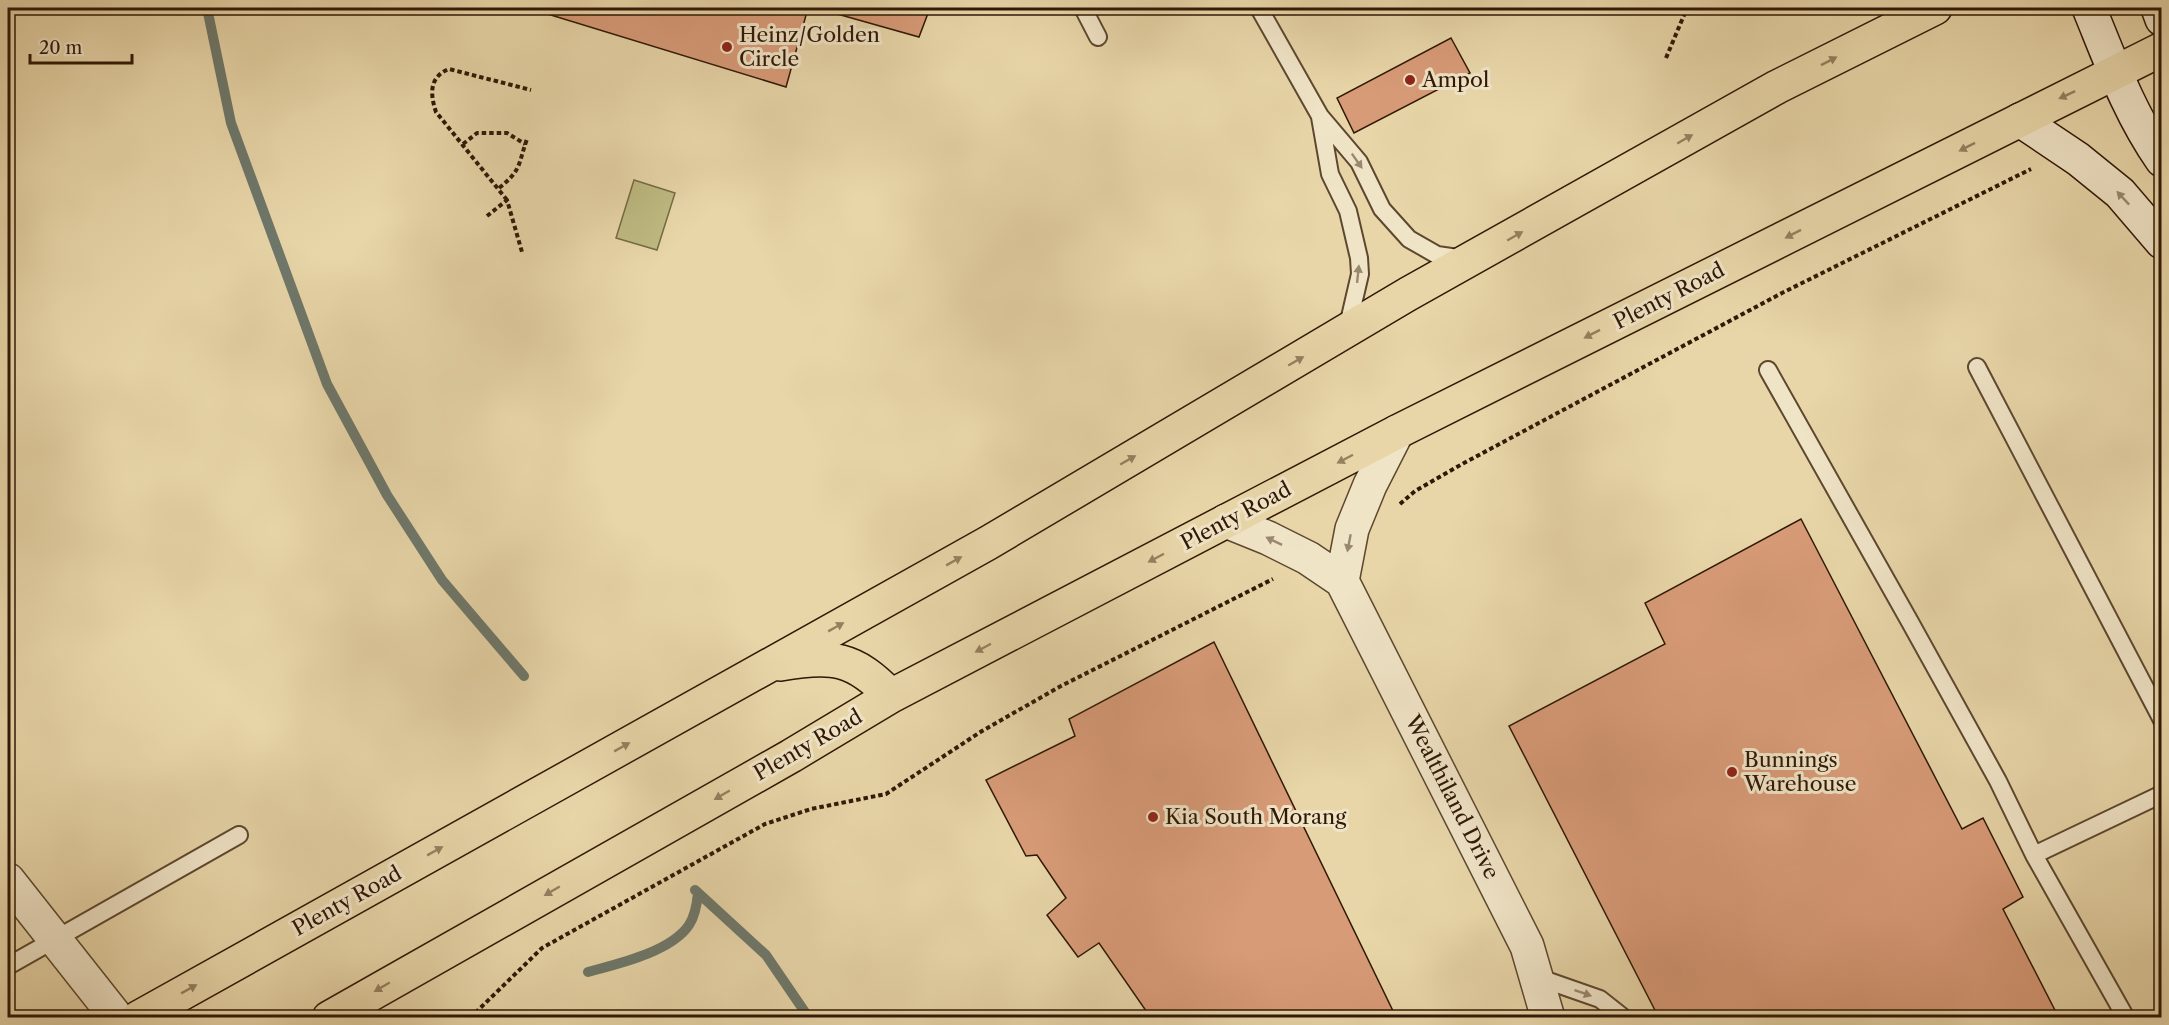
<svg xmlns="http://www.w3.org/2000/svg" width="2169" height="1025" font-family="'Libre Caslon Text',serif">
<rect width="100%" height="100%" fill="#e8d6a9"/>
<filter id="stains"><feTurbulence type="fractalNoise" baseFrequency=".00333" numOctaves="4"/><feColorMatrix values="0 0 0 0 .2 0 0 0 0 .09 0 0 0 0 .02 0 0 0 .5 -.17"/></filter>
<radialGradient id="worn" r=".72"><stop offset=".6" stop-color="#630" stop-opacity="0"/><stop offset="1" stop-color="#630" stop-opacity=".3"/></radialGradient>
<path fill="#bebb82" stroke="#766a44" stroke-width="1.5" d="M634 180 675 193 657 250 616 238Z"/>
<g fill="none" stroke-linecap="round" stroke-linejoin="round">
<path stroke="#6e786b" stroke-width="10" d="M207 8 231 123 327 384 387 495 442 580 524 676
M695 890 766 955 809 1018
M588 972C617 964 671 952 689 925 695 916 697 904 698 893"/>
</g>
<path fill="#d89b78" stroke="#2f1806" stroke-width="1.5" d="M528 8H808L786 87Z
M816 8H930L919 37Z
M1451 38 1470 73 1354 133 1337 98Z
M1801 519 1962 829 1983 818 2023 897 2003 909 2059 1018H1659L1509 726 1665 644 1645 603Z
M1214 642 1394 1013 1385 1018H1151L1099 943 1078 957 1047 915 1066 898 1037 855 1026 856 986 780 1075 736 1069 719Z"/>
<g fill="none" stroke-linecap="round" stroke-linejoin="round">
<g stroke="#5d482f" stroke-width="20">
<path id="service" d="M1083 8 1098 37
M1259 8 1320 116 1359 162 1382 209 1409 239 1437 255 1465 259
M1320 117 1330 174 1348 211 1359 258 1360 274 1347 330
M1977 367 2162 720
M1768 370 1910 622 1998 781 2034 855 2126 1018
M2034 855 2162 794
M8 966 239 835
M1537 977 1600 999 1624 1018"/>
</g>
<g stroke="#5d482f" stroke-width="36">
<path id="minor" d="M1226 521 1268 538 1308 558 1342 581 1527 946 1548 1018
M1342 581 1352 529 1370 485 1397 432
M8 880 117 1018"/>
</g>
<g stroke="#2f1806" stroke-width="36">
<path id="secondary" d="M2089 8C2110 59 2129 113 2162 160
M2158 8 2162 19
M2020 120 2078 159 2120 193 2162 242"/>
</g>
<g stroke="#2f1806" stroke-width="36">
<path id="trunk" d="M780 664C832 655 854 657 891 696
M138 1018 988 543 1408 294 1777 87 1935 8
M329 1018 791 756 891 696 1397 432 2162 49"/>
</g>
<path stroke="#2f1806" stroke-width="4" stroke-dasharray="4.5 3" stroke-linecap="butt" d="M1666 58 1687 8
M463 144 477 133H507L525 144
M499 188C522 170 518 164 527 139
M507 200 436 112C430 94 429 77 449 69L531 90
M487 216 507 200 522 252
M1400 504 1415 491 1464 463 1782 293 2031 169
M470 1018 542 948 765 824 811 809 886 794 982 731 1061 686 1273 579"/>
<use href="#service" stroke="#f0e4c7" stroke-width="16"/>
<use href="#minor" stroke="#f0e4c7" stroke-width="33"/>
<use href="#secondary" stroke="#f0e4c7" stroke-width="33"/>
<use href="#trunk" stroke="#e8d6a9" stroke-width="33"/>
</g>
<defs><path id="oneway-solid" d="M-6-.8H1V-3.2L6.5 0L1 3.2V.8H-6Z" transform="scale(1.5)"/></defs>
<g fill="#958060">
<use href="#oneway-solid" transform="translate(1829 61) rotate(-27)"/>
<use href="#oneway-solid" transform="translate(2067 95) rotate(155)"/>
<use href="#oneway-solid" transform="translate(1685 139) rotate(-30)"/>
<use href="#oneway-solid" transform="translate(1967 147) rotate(153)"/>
<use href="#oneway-solid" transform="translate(1793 234) rotate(153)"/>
<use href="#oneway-solid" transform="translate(1515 236) rotate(-30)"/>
<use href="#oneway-solid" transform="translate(1592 334) rotate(153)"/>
<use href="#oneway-solid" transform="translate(1296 361) rotate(-30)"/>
<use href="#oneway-solid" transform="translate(1345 459) rotate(152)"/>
<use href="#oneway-solid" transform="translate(1128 460) rotate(-30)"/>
<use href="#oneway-solid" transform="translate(1156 558) rotate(152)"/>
<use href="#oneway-solid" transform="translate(954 561) rotate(-29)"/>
<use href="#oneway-solid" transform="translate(836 627) rotate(-29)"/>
<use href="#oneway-solid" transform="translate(983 648) rotate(152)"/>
<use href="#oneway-solid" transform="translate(622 747) rotate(-29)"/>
<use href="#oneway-solid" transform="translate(722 795) rotate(150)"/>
<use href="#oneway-solid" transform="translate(435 851) rotate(-29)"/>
<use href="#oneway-solid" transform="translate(552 891) rotate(150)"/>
<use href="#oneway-solid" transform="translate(382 987) rotate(150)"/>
<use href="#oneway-solid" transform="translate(189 989) rotate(-29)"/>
</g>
<g fill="#998870">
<use href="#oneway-solid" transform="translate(1357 161) rotate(55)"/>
<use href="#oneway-solid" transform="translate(2123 198) rotate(-133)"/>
<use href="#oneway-solid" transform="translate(1358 274) rotate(-84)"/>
<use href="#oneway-solid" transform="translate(1274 541) rotate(-154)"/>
<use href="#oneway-solid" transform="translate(1349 543) rotate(101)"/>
<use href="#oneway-solid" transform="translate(1583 993) rotate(19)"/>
</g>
<g fill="#8f2418" stroke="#f0e4c7" stroke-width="2">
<circle cx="727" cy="47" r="6"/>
<circle cx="1410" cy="80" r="6"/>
<circle cx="1732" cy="772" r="6"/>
<circle cx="1153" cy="817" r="6"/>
</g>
<g text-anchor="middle" stroke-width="6" stroke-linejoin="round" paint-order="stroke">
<g font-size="21" fill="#2f1806" stroke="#f0e4c7" text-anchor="start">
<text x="739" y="42">Heinz/Golden<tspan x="739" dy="24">Circle</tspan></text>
<text x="1422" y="87">Ampol</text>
<text x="1744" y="767">Bunnings<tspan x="1744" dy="24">Warehouse</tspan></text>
<text x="1165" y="824">Kia South Morang</text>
</g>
<g font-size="21" fill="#2f1806" stroke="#f0e4c7">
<text transform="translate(1669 296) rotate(-27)" y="7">Plenty Road</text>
<text transform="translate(1236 516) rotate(-28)" y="7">Plenty Road</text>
<text transform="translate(808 745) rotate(-30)" y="7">Plenty Road</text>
<text transform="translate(1452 797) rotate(63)" y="7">Wealthiland Drive</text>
<text transform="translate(347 901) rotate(-29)" y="7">Plenty Road</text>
</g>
</g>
<rect width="2169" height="1025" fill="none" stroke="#e8d6a9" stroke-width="30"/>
<rect x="9" y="9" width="2151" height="1007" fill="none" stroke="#2f1806" stroke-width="3"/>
<rect x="15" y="15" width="2139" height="995" fill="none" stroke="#2f1806" stroke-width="1.5"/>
<path d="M30 54v9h102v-9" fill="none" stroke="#2f1806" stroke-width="3"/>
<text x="39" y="54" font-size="18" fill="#2f1806" stroke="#f0e4c7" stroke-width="4.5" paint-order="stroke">20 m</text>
<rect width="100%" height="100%" filter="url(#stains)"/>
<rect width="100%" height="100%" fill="url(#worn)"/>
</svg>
